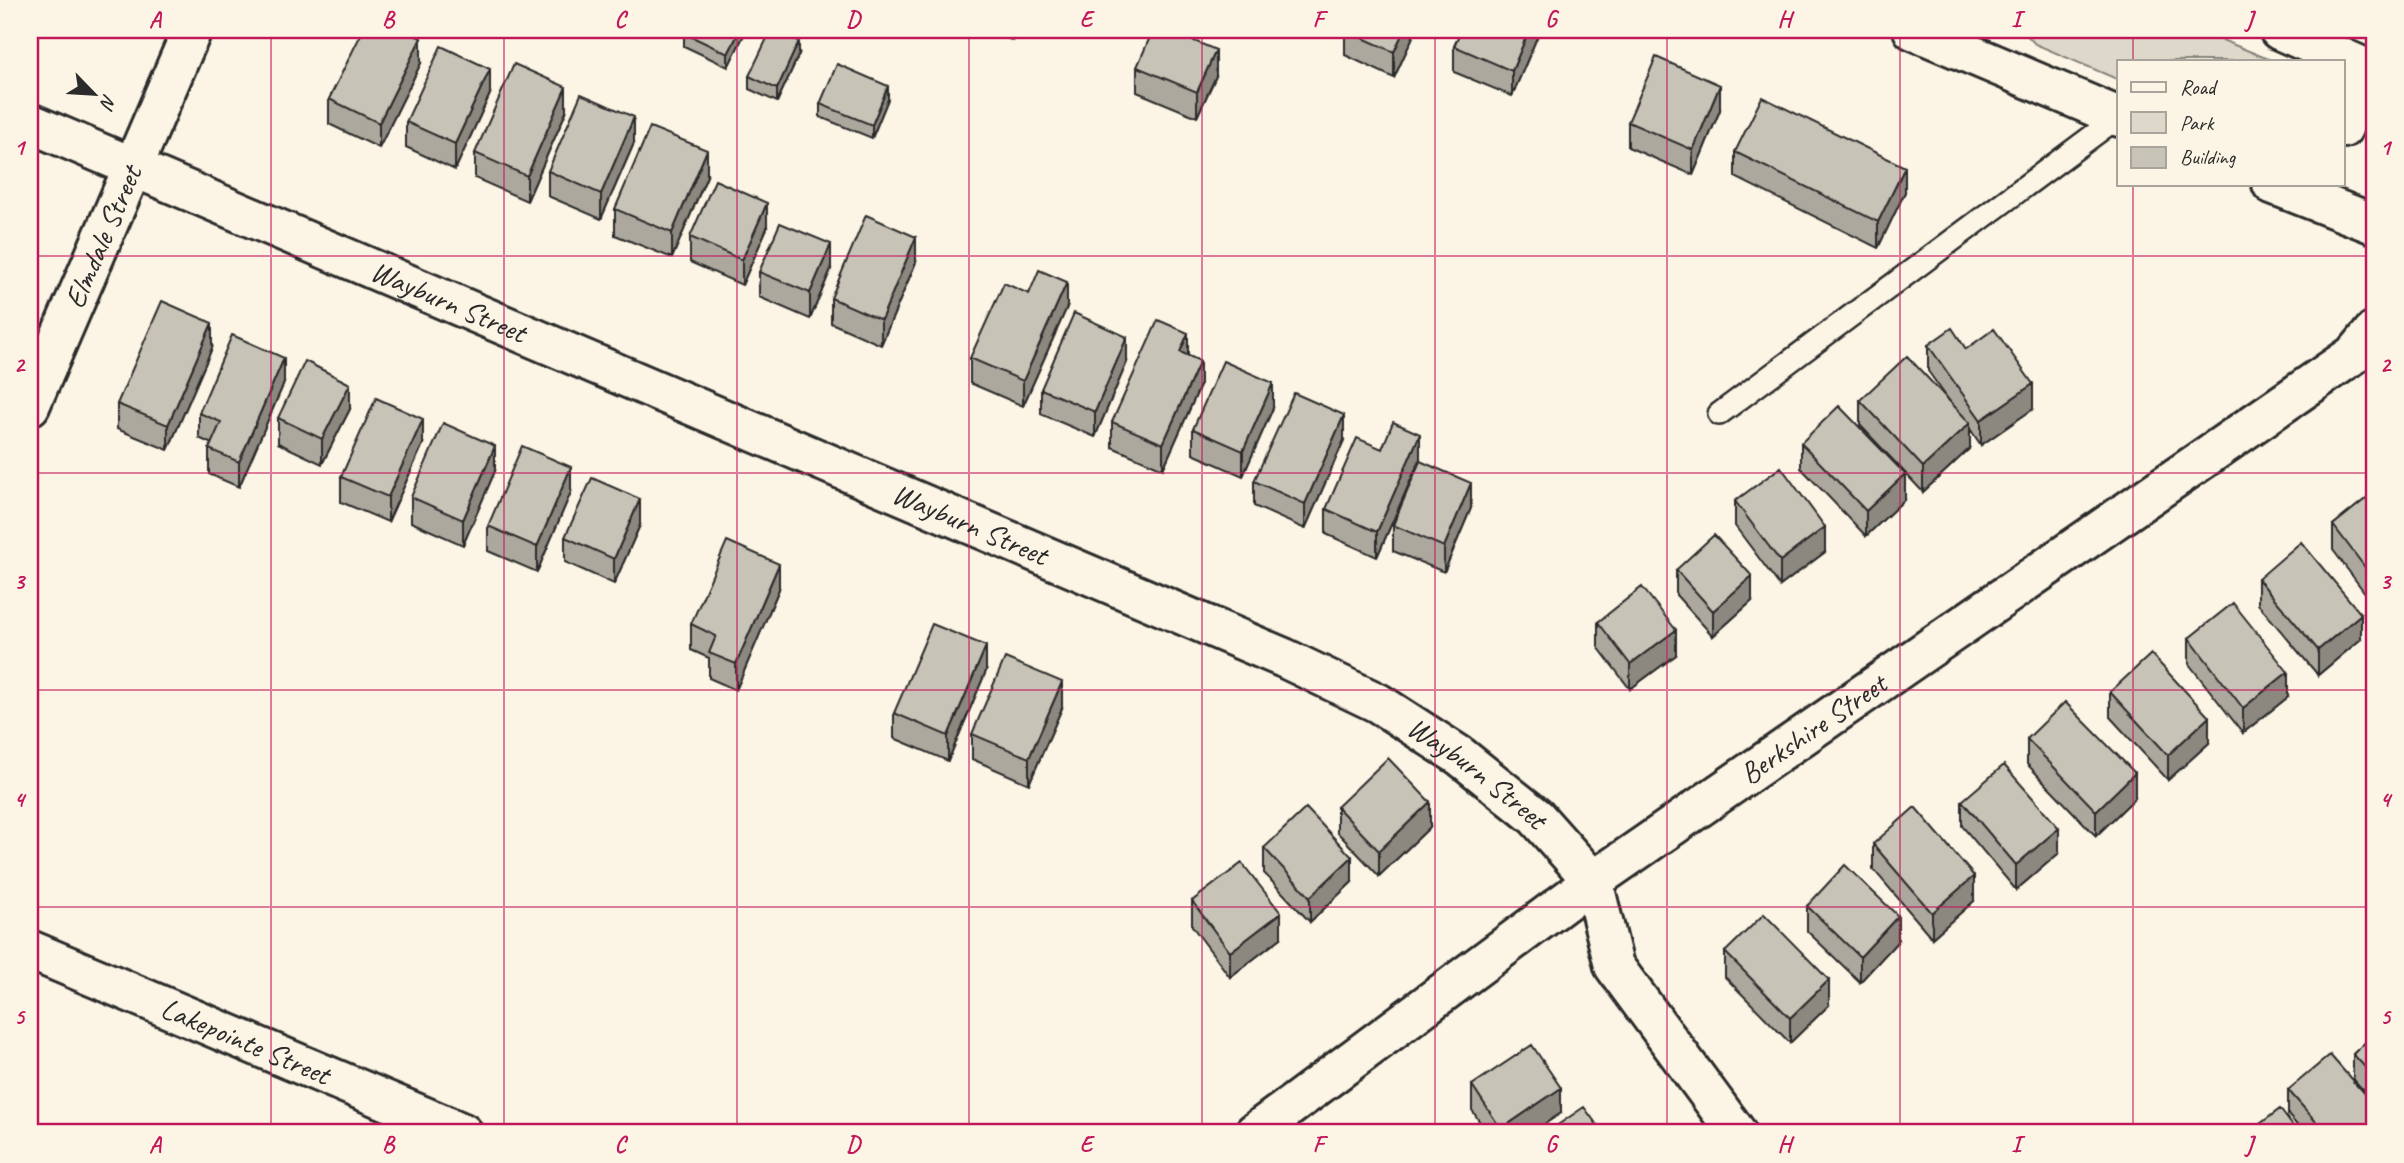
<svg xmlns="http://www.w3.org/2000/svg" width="2404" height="1163" font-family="Caveat,sans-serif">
<rect width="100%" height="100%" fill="#fcf5e5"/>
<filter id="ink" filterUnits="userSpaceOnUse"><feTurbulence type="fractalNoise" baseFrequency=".0143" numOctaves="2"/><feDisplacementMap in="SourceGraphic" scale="14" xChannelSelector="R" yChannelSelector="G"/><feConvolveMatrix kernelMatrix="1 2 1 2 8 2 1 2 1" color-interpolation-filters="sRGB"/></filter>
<g filter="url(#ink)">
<path fill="#ded8ca" stroke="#84827a" stroke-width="2" d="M2022 30H2198L2273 61H2119V80L2035 44Z"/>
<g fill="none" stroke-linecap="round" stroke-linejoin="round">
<g stroke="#2b2b2b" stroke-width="26">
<path id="lane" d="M1719 414 2118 117"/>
</g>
<g stroke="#2b2b2b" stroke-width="44">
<g id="street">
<path id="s1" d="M30 123 1284 658 1378 703 1460 756 1536 817 1593 881 1614 966 1737 1133"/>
<path id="s2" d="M30 406 192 30"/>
<path id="s3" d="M30 950 463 1133"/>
<path id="s4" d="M1254 1133 1593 881 2356 353 2374 331"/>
</g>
</g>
<g stroke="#2b2b2b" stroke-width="44">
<path id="secondary" d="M1913 30 2119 117
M2279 30 2374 72
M2343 128 2368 70
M2272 184 2374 224"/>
</g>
<use href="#lane" stroke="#fcf5e5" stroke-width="21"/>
<use href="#street" stroke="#fcf5e5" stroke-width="38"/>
<use href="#secondary" stroke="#fcf5e5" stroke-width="38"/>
</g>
<path fill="#aca89d" stroke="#2b2b2b" stroke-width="2" d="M746 30 728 67 684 46V33Z
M990 30H1018L1013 41Z
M1345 30H1416L1394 78 1345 55Z
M1538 30V35L1512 96 1454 72V46Z
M799 54 777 102 749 89V76Z
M421 63 379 148 329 124V99Z
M1137 67 1216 76 1197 117 1137 92Z
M490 94 455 170 406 147V122Z
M888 99 872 138 820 117V104Z
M1720 110 1693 175 1628 147V122Z
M566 112 527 201 475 178V153Z
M634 143 601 219 548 196V171Z
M1735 152 1905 192 1878 248 1735 177Z
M707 176 672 258 615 235V209Z
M767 228 742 285 690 262V237Z
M916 262 881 345 831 323V298Z
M831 269 810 319 759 297V272Z
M1067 307 1023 406 970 383V358Z
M1928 345 1966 349 2033 409 1981 445 1970 429V448L1923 492 1860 425V400L1950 402 1928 371Z
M212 348 168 450 117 429V404Z
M1188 356 1200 386 1163 469 1112 447V422Z
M1127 362 1095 437 1041 414V389Z
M284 383 239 487 209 474V449L212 444 199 438V413Z
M1273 408 1243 476 1193 454V429Z
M350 409 322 464 278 443V418Z
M1344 440 1305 529 1254 506V481Z
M1801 443 1905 499 1866 536 1801 468Z
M423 444 388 522 341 502V477Z
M1382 449 1420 459 1377 557 1326 534V509Z
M495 471 463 545 411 522V497Z
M571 492 537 572 488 551V526Z
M2374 492V605L2333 550V525Z
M1735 501 1825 552 1780 586 1735 526Z
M1471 508 1444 572 1393 551V525Z
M640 525 614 584 565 562V537Z
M1676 570 1752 601 1713 636 1676 595Z
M2258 579 2361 639 2318 675 2258 604Z
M779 589 736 690 709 678V658L691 650V624Z
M1598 622 1676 655 1630 689 1598 647Z
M2189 638 2288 697 2243 733 2189 664Z
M986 671 948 761 894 738V713Z
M2110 692 2209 743 2168 780 2110 717Z
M1062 708 1029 784 972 759V734Z
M2027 739 2135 798 2096 836 2027 764Z
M1962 801 2059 853 2016 890 1962 826Z
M1337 807 1430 827 1379 876 1337 832Z
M1873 844 1974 901 1932 938 1873 869Z
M1264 848 1352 882 1310 922 1264 873Z
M1192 901 1281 938 1230 977 1192 926Z
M1807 906 1898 941 1860 982 1807 931Z
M1725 952 1829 1005 1790 1043 1725 977Z
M2374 1034V1102L2353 1079V1054Z
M1472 1085 1561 1113 1531 1133H1487L1472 1110Z
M2288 1090 2374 1133H2304L2288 1115Z"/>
<path fill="#8c8880" stroke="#2b2b2b" stroke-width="2" d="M740 30H746V31L728 67V54Z
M1013 30H1018L1013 41Z
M1404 30H1416L1394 78V52Z
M1529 30H1538V35L1512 96V71Z
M421 38V63L379 148V123Z
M799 41V54L777 102V89Z
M1216 50V76L1197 117V92Z
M490 69V94L455 170V144Z
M1720 85V110L1693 175V150Z
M888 86V99L872 138V125Z
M566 87V112L527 201V176Z
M634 117V143L601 219V194Z
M707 150V176L672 258V233Z
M1905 167V192L1878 248V222Z
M767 203V228L742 285V260Z
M916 237V262L881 345V320Z
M831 244V269L810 319V293Z
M1067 282V307L1023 406V381Z
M212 323V348L168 450V425Z
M1188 333V358L1180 352Z
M1127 337V362L1095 437V412Z
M284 358V383L239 487V462Z
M1200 361V386L1163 469V444Z
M1273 383V408L1243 476V451Z
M350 384V409L322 464V439Z
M2033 384V409L1981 445V420Z
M1344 415V440L1305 529V504Z
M423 419V444L388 522V497Z
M1970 423V448L1923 492V467Z
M1420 434V459L1377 557V532Z
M495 446V471L463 545V520Z
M571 467V492L537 572V547Z
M1905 474V499L1866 536V511Z
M1471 483V508L1444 572V547Z
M640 499V525L614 584V559Z
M1825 527V552L1780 586V561Z
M779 564V589L736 690V664Z
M1752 576V601L1713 636V611Z
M2361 614V639L2318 675V650Z
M1676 630V655L1630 689V664Z
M986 646V671L948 761V736Z
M2288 672V697L2243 733V708Z
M1062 682V708L1029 784V758Z
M2209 717V743L2168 780V755Z
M2135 773V798L2096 836V811Z
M1430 802V827L1379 876V851Z
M2059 828V853L2016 890V865Z
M1352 857V882L1310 922V897Z
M1974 876V901L1932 938V913Z
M1281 913V938L1230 977V952Z
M1898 916V941L1860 982V957Z
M1829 980V1005L1790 1043V1018Z
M1561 1088V1113L1531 1133H1501V1129Z"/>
<path fill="#c8c3b7" stroke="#2b2b2b" stroke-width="2" d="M363 30H404L421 38 379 123 329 99Z
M686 30H740L728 54 684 33Z
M771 30H774L799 41 777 89 749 76Z
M1153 30H1168L1216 50 1197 92 1137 67Z
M1345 30H1404L1394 52Z
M1461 30H1529L1512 71 1454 46Z
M441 46 490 69 455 144 406 122Z
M1656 57 1720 85 1693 150 1628 122Z
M514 64 566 87 527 176 475 153Z
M837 64 888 86 872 125 820 104Z
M581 94 634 117 601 194 548 171Z
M1762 97 1905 167 1878 222 1735 152Z
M650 127 707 150 672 233 615 209Z
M715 180 767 203 742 260 690 237Z
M866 215 916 237 881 320 831 298Z
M780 223 831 244 810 293 759 272Z
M1039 270 1067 282 1023 381 970 358 1004 283 1029 294Z
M162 301 212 323 168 425 117 404Z
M1074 313 1127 337 1095 412 1041 389Z
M1158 320 1188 333 1180 352 1200 361 1163 444 1112 422Z
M1952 328 1966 349 1994 329 2033 384 1981 420 1928 345Z
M232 335 284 358 239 462 209 449 221 422 199 413Z
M1907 356 1970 423 1923 467 1860 400Z
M305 361 350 384 322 439 278 418Z
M1223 361 1273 383 1243 451 1193 429Z
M1294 393 1344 415 1305 504 1254 481Z
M376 398 423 419 388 497 341 477Z
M1839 406 1905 474 1866 511 1801 443Z
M1393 422 1420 434 1377 532 1326 509 1357 438 1382 449Z
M443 423 495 446 463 520 411 497Z
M522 446 571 467 537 547 488 526Z
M1420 461 1471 483 1444 547 1393 525Z
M1781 467 1825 527 1780 561 1735 501Z
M592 478 640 499 614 559 565 537Z
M2374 492V579L2333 525Z
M1714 535 1752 576 1713 611 1676 570Z
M727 541 779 564 736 664 709 653 716 636 691 624Z
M2301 542 2361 614 2318 650 2258 579Z
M1642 587 1676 630 1630 664 1598 622Z
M2233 603 2288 672 2243 708 2189 638Z
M932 624 986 646 948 736 894 713Z
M2151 654 2209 717 2168 755 2110 692Z
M1005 658 1062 682 1029 758 972 734Z
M2065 702 2135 773 2096 811 2027 739Z
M1388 758 1430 802 1379 851 1337 807Z
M2004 765 2059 828 2016 865 1962 801Z
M1915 807 1974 876 1932 913 1873 844Z
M1306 808 1352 857 1310 897 1264 848Z
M1242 863 1281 913 1230 952 1192 901Z
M1845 865 1898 916 1860 957 1807 906Z
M1764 914 1829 980 1790 1018 1725 952Z
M2374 1034V1077L2353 1054Z
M1532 1045 1561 1088 1501 1129 1472 1085Z
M2330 1055 2374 1105V1133H2326L2288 1090Z
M1584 1107 1603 1133H1546Z
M2280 1109 2298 1133H2248Z"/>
</g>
<path fill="none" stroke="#c2185b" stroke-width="2" stroke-opacity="0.55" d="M271 30V1133M504 30V1133M737 30V1133M969 30V1133M1202 30V1133M1435 30V1133M1667 30V1133M1900 30V1133M2133 30V61M2133 184V1133M30 256H2374M30 473H2374M30 690H2374M30 907H2374"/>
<g text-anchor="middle" stroke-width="6" stroke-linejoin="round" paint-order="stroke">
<g font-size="30" fill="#2b2b2b" stroke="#fcf5e5">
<text dy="10" stroke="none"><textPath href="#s2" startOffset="184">Elmdale Street</textPath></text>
<text dy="10" stroke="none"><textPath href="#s1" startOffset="455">Wayburn Street</textPath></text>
<text dy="10" stroke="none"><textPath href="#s1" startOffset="1022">Wayburn Street</textPath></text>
<text dy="10" stroke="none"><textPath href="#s4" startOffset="690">Berkshire Street</textPath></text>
<text dy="10" stroke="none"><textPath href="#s1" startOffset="1589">Wayburn Street</textPath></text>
<text dy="10" stroke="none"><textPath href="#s3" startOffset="234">Lakepointe Street</textPath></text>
</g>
</g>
<rect width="2404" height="1163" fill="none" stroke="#fcf5e5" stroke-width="77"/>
<rect x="2117" y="60" width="228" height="126" fill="#fcf5e5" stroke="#a8a49b" stroke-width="2"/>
<rect x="2131" y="82" width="35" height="10" fill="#fcf5e5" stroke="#a8a49b" stroke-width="2"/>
<text x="2180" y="94" font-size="21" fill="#2b2b2b">Road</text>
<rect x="2131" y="112" width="35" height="21" fill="#ded8ca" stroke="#a8a49b" stroke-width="2"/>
<text x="2180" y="130" font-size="21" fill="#2b2b2b">Park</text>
<rect x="2131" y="147" width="35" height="21" fill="#c8c3b7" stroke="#a8a49b" stroke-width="2"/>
<text x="2180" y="164" font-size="21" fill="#2b2b2b">Building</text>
<g transform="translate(94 94) rotate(115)" stroke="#fcf5e5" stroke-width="5" paint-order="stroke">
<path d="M0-5L12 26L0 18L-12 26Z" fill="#2b2b2b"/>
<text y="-10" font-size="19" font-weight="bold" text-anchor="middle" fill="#2b2b2b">N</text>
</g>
<rect x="38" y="38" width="2328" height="1086" fill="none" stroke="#c2185b" stroke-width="2.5"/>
<g font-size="23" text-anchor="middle" font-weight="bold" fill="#c2185b">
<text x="155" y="27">A</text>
<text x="388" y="27">B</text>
<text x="620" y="27">C</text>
<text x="853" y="27">D</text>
<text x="1086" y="27">E</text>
<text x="1318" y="27">F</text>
<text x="1551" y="27">G</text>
<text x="1784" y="27">H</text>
<text x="2016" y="27">I</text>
<text x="2249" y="27">J</text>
<text x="19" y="155">1</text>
<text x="2385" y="155">1</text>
<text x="19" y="372">2</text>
<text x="2385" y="372">2</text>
<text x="19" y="589">3</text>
<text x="2385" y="589">3</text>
<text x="19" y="807">4</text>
<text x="2385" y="807">4</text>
<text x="19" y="1024">5</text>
<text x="2385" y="1024">5</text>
<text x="155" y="1152">A</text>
<text x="388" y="1152">B</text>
<text x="620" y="1152">C</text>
<text x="853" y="1152">D</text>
<text x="1086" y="1152">E</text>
<text x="1318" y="1152">F</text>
<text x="1551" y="1152">G</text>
<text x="1784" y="1152">H</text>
<text x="2016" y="1152">I</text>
<text x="2249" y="1152">J</text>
</g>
</svg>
